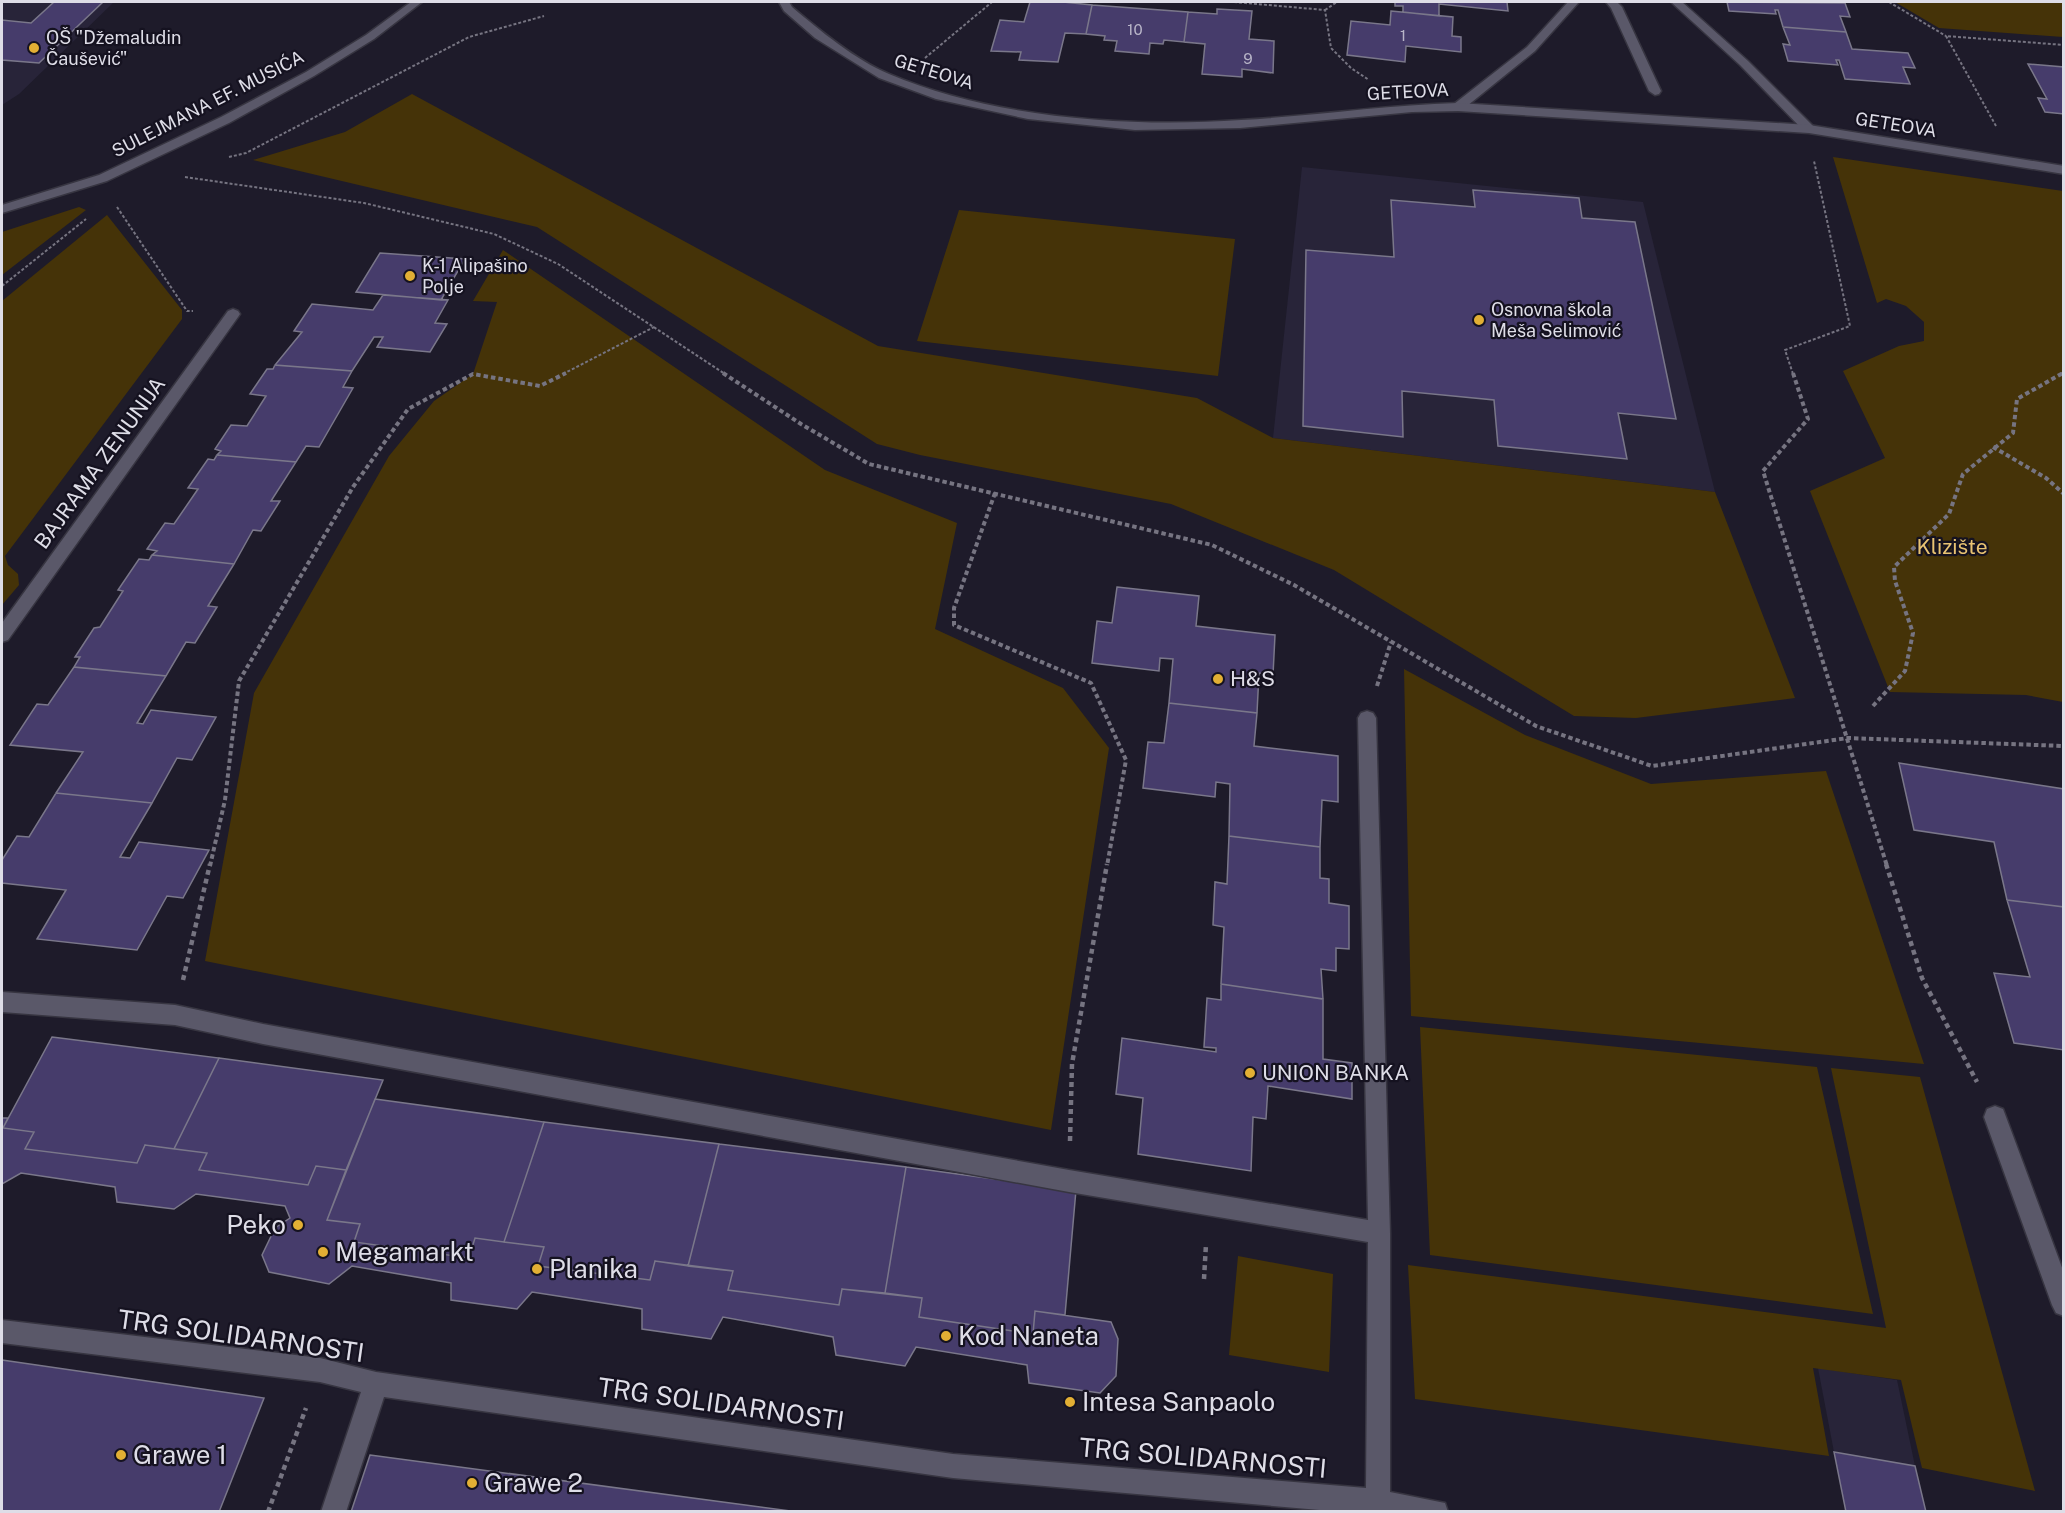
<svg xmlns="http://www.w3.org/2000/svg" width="2065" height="1513" font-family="'Public Sans',sans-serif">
<rect width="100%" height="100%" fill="#1e1b2a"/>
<path fill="#282439" d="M2 2H114L19 94 2 105Z
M1302 167 1643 202 1715 492 1273 438Z
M1818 1368 1897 1380 1915 1466 1834 1452Z"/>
<path fill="#453308" d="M1895 2H2063V37L1939 28Z
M412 94 878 346 1197 398 1273 438 1715 492 1795 698 1636 718 1574 716 1334 570 1171 504 920 455 877 444 537 227 253 160 345 132Z
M1833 157 2063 191V702L2026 695 1890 692 1810 491 1885 458 1843 371 1899 346 1924 341V322L1906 306 1886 299 1877 303Z
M79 207 86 210 2 275V232Z
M959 210 1235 239 1218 376 917 341Z
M107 215 182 310V319L5 556 8 565 18 574 19 585 2 605V301Z
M503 250 825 470 957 523 935 629 1063 688 1109 748 1051 1130 205 961 254 693 389 456 434 401 473 374 497 302 473 301Z
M1404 669 1525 735 1651 784 1826 771 1924 1064 1411 1016Z
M1420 1027 1817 1067 1873 1314 1430 1255Z
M1831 1068 1920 1077 2035 1491 1922 1468 1901 1380 1813 1368 1829 1456 1415 1399 1408 1265 1886 1328Z
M1238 1256 1333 1274 1329 1372 1229 1355Z"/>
<path fill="#463c6b" stroke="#7a778a" stroke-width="1.5" d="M54 2H103L39 63 2 60V20L31 23Z
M1030 2H1063L1092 5 1086 34 1065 33 1058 62 1019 60 1021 52 991 51 1000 20 1024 22Z
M1395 2H1507L1508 11 1439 4V16L1403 12V6H1395Z
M1727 2 1845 3 1850 17 1840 16 1846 32 1783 27 1778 10H1775L1776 14 1729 11Z
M1092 5 1188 12 1184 42 1164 40 1163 44 1150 43 1149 54 1115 51 1117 41 1104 40 1105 36 1086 34Z
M1217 9 1252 11 1249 39 1274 41 1273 73 1242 69V77L1202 74 1205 44 1184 42 1188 12 1217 14Z
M1391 11 1453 17 1452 36 1461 37V52L1406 46 1405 62 1347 55 1351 21 1390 25Z
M1783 27 1846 32 1852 49 1908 53 1915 68 1903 67 1910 84 1845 79 1839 60H1836L1838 65 1788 61 1783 44 1790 45Z
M2028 64 2064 67V114L2045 112 2038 98 2047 99Z
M1473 190 1579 198 1582 218 1635 222 1676 419 1618 413 1627 459 1498 446 1494 400 1402 391 1403 437 1303 426 1306 250 1394 257 1391 200 1475 207Z
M380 253 465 259 441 300 356 292Z
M383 295 448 300 435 323 447 324 430 352 377 347 383 337H374L352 371 275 365 302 332 294 331 312 304 373 310Z
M275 365 352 371 343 387 353 388 319 447 306 446 296 462 217 455 221 451 215 449 231 425 247 426 266 396 250 394 267 369H273Z
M217 455 296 462 271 501H280L261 531 253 530 234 564 152 555 157 551 147 549 165 523 174 524 198 489 188 488 208 459 214 460Z
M152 555 234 564 208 606 217 607 195 643 186 642 166 676 74 667 80 657H75L94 628 100 627 123 591 118 590 139 559 149 560Z
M1117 587 1199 596 1196 626 1275 635 1273 675 1259 673 1257 713 1169 703 1173 659 1160 658 1159 671 1092 663 1097 621 1112 623Z
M74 667 166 676 137 723 143 724 151 710 216 717 192 760 177 758 152 803 56 793 83 752 10 745 37 704 48 705Z
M1169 703 1257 713 1254 746 1338 756V802L1322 800 1320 847 1229 836 1230 784 1216 782 1215 797 1143 788 1148 742 1164 743Z
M1899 763 2064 789V907L2007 900 1994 842 1914 830Z
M56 793 152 803 120 857 130 858 139 842 209 850 183 898 167 896 137 950 37 939 66 890 2 883V860L17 836 29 837Z
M1229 836 1320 847V878L1329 879V903L1349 906V949L1336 948V971L1321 969 1323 999 1221 984 1224 927 1213 925 1215 882 1227 884Z
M2007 900 2064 907V1050L2014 1043 1994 973 2030 977Z
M1221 984 1323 999V1059L1352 1063V1099L1268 1086 1266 1119 1253 1117 1251 1171 1138 1154 1143 1098 1116 1094 1122 1038 1216 1052V1048L1204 1047 1207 998 1221 1000Z
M52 1037 219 1058 174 1149 145 1145 137 1163 25 1149 34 1132 3 1128Z
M219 1058 383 1080 346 1170 316 1166 308 1185 199 1170 207 1153 174 1149Z
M375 1099 544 1122 504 1242 475 1238 469 1258 354 1242 360 1224 327 1220Z
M2 1118H8L3 1128 34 1132 25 1149 137 1163 145 1145 207 1153 199 1170 308 1185 316 1166 346 1170 327 1220 360 1224 354 1242 469 1258 475 1238 504 1242 544 1247 538 1266 650 1280 655 1261 733 1271 728 1290 839 1305 842 1289 922 1298 919 1317 1033 1334 1035 1311 1111 1322 1118 1339 1116 1376 1100 1393 1029 1383 1027 1365 916 1347 905 1366 836 1355 833 1337 723 1317 711 1339 642 1329V1309L532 1292 517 1309 451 1300V1283L352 1266 329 1284 269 1272 262 1255 275 1228 290 1218 285 1206 196 1194 174 1209 117 1202 115 1187 21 1173 2 1184Z
M544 1122 719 1144 688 1266 655 1261 650 1280 538 1266 544 1247 504 1242Z
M719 1144 906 1167 885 1293 842 1289 839 1305 728 1290 733 1271 688 1266Z
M906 1167 1076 1190 1065 1315 1035 1311 1033 1334 919 1317 922 1298 885 1293Z
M2 1360 264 1398 219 1512H2Z
M1834 1452 1915 1466 1926 1512H1846Z
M370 1455 798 1512H351Z"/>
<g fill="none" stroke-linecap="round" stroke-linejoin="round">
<g stroke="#373541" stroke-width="3">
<path id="service" d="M1568 2H1579L1535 51 1462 110H1454V104L1527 47Z
M1606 2H1617L1622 7 1661 91 1659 94 1655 95 1649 91 1611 8Z
M1671 2H1682L1748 61 1813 126V132H1805L1740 65Z
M1367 711 1373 713 1376 718 1390 1233V1492L1445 1503 1448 1512H1343L953 1478 384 1397 346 1512H321L361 1392 320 1382 2 1343V1320L320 1358 376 1372 953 1454 1366 1488 1368 1242 1069 1192 263 1044 175 1025 2 1012V992L175 1005 263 1024 1069 1170 1368 1220 1358 718 1361 713Z
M1995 1106 2003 1109 2006 1117 2064 1273V1316L2056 1313 2052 1305 1984 1117 1987 1109Z"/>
</g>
<g stroke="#373541" stroke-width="3">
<path id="minor" d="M411 2H422L374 39 314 76 229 123 107 181 2 213V205L99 175 221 117 306 72 366 35Z
M779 2H789L792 7C819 30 857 61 889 74 992 118 1130 128 1241 120 1314 116 1385 105 1458 103L1809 125 2064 166V174L1809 133 1458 111 1412 112 1240 128 1135 130 1028 119 936 99 879 78 815 38 784 11Z
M233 309 238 311 240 314 238 317 8 640 2 642V623L228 311Z"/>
</g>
<path stroke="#767481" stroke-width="2" stroke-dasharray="3 2" stroke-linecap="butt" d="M1234 2 1325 10 1331 48 1351 68 1369 80
M1889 2 1946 36
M1325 10 1337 2
M925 58 992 2
M1996 126 1946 36 2064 45
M229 157 246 153 469 37 544 16
M185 177 364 203 494 234 558 264 725 374
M117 207 187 311H193
M2 286 86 219
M563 374 654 327
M1793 374 1785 350 1850 326 1814 161
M2060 374 2064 372"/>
<path stroke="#767481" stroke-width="4" stroke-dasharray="4.5 3" stroke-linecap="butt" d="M723 373 801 424 869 464 1212 545 1294 585 1536 726 1652 766 1848 738 2064 746
M1793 373 1808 419 1763 471 1887 866
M1993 447 2046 478 2064 494
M995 493 954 608V625L1091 683 1126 760 1107 866
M1377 686 1391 642
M1873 706 1905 671 1913 633 1895 581 1894 567 1949 514 1963 474 2013 433 2017 399 2063 373
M210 866 225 800 239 681 353 487 408 409 473 374 540 386 566 373"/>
<path stroke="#767481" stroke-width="4.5" stroke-dasharray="5 4" stroke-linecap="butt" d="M1886 864 1922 978 1977 1082
M183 980 210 864
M1070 1141 1072 1064 1107 864
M1204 1279 1206 1244
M268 1512 306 1408"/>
<use href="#service" fill="#5a5869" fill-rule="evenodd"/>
<use href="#minor" fill="#5a5869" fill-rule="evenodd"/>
</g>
<g fill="#e2af34" stroke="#151220" stroke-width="2">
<circle cx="34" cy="48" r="6"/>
<circle cx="410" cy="276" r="6"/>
<circle cx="1479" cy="320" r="6"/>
<circle cx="1218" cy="679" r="6"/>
<circle cx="1250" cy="1073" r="6"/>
<circle cx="298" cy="1225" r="6"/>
<circle cx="323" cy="1252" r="6"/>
<circle cx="537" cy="1269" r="6"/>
<circle cx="946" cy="1336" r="6"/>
<circle cx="1070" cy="1402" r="6"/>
<circle cx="121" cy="1455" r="6"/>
<circle cx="472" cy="1483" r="6"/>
</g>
<g text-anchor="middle" stroke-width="4.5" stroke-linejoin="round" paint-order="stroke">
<g font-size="15" fill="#b8b5c8">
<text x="1135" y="35">10</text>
<text x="1403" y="41">1</text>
<text x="1248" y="64">9</text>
</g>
<g font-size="18" fill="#dedde7" stroke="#151220" text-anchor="start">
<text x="46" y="44">OŠ "Džemaludin<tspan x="46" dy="21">Čaušević"</tspan></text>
<text x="422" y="272">K-1 Alipašino<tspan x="422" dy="21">Polje</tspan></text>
<text x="1491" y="316">Osnovna škola<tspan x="1491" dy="21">Meša Selimović</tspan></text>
</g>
<g font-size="18" fill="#dedde7" stroke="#151220">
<text transform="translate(934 72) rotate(17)" y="6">GETEOVA</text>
<text transform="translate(1408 92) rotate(-3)" y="6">GETEOVA</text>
<text transform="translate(208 104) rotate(-27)" y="6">SULEJMANA EF. MUSIĆA</text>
<text transform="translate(1896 125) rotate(9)" y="6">GETEOVA</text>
</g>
<g font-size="21" fill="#dedde7" stroke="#151220">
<text transform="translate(100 463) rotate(-54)" y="7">BAJRAMA ZENUNIJA</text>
</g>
<g font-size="21" fill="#e9c372" stroke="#151220">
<text x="1952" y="554">Klizište</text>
</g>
<g font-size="21" fill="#dedde7" stroke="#151220" text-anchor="start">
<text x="1230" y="686">H&amp;S</text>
<text x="1262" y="1080">UNION BANKA</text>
</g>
<g font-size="26" fill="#dedde7" stroke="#151220" text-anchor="start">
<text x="286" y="1234" text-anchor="end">Peko</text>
<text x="335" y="1261">Megamarkt</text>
<text x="549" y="1278">Planika</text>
<text x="958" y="1345">Kod Naneta</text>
<text x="1082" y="1411">Intesa Sanpaolo</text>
<text x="133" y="1464">Grawe 1</text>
<text x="484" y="1492">Grawe 2</text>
</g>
<g font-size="26" fill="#dedde7" stroke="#151220">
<text transform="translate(241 1336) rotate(8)" y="9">TRG SOLIDARNOSTI</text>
<text transform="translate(721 1404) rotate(8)" y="9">TRG SOLIDARNOSTI</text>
<text transform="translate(1203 1458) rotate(5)" y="9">TRG SOLIDARNOSTI</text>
</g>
</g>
<rect width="2065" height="1513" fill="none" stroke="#dedde7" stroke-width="6"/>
</svg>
